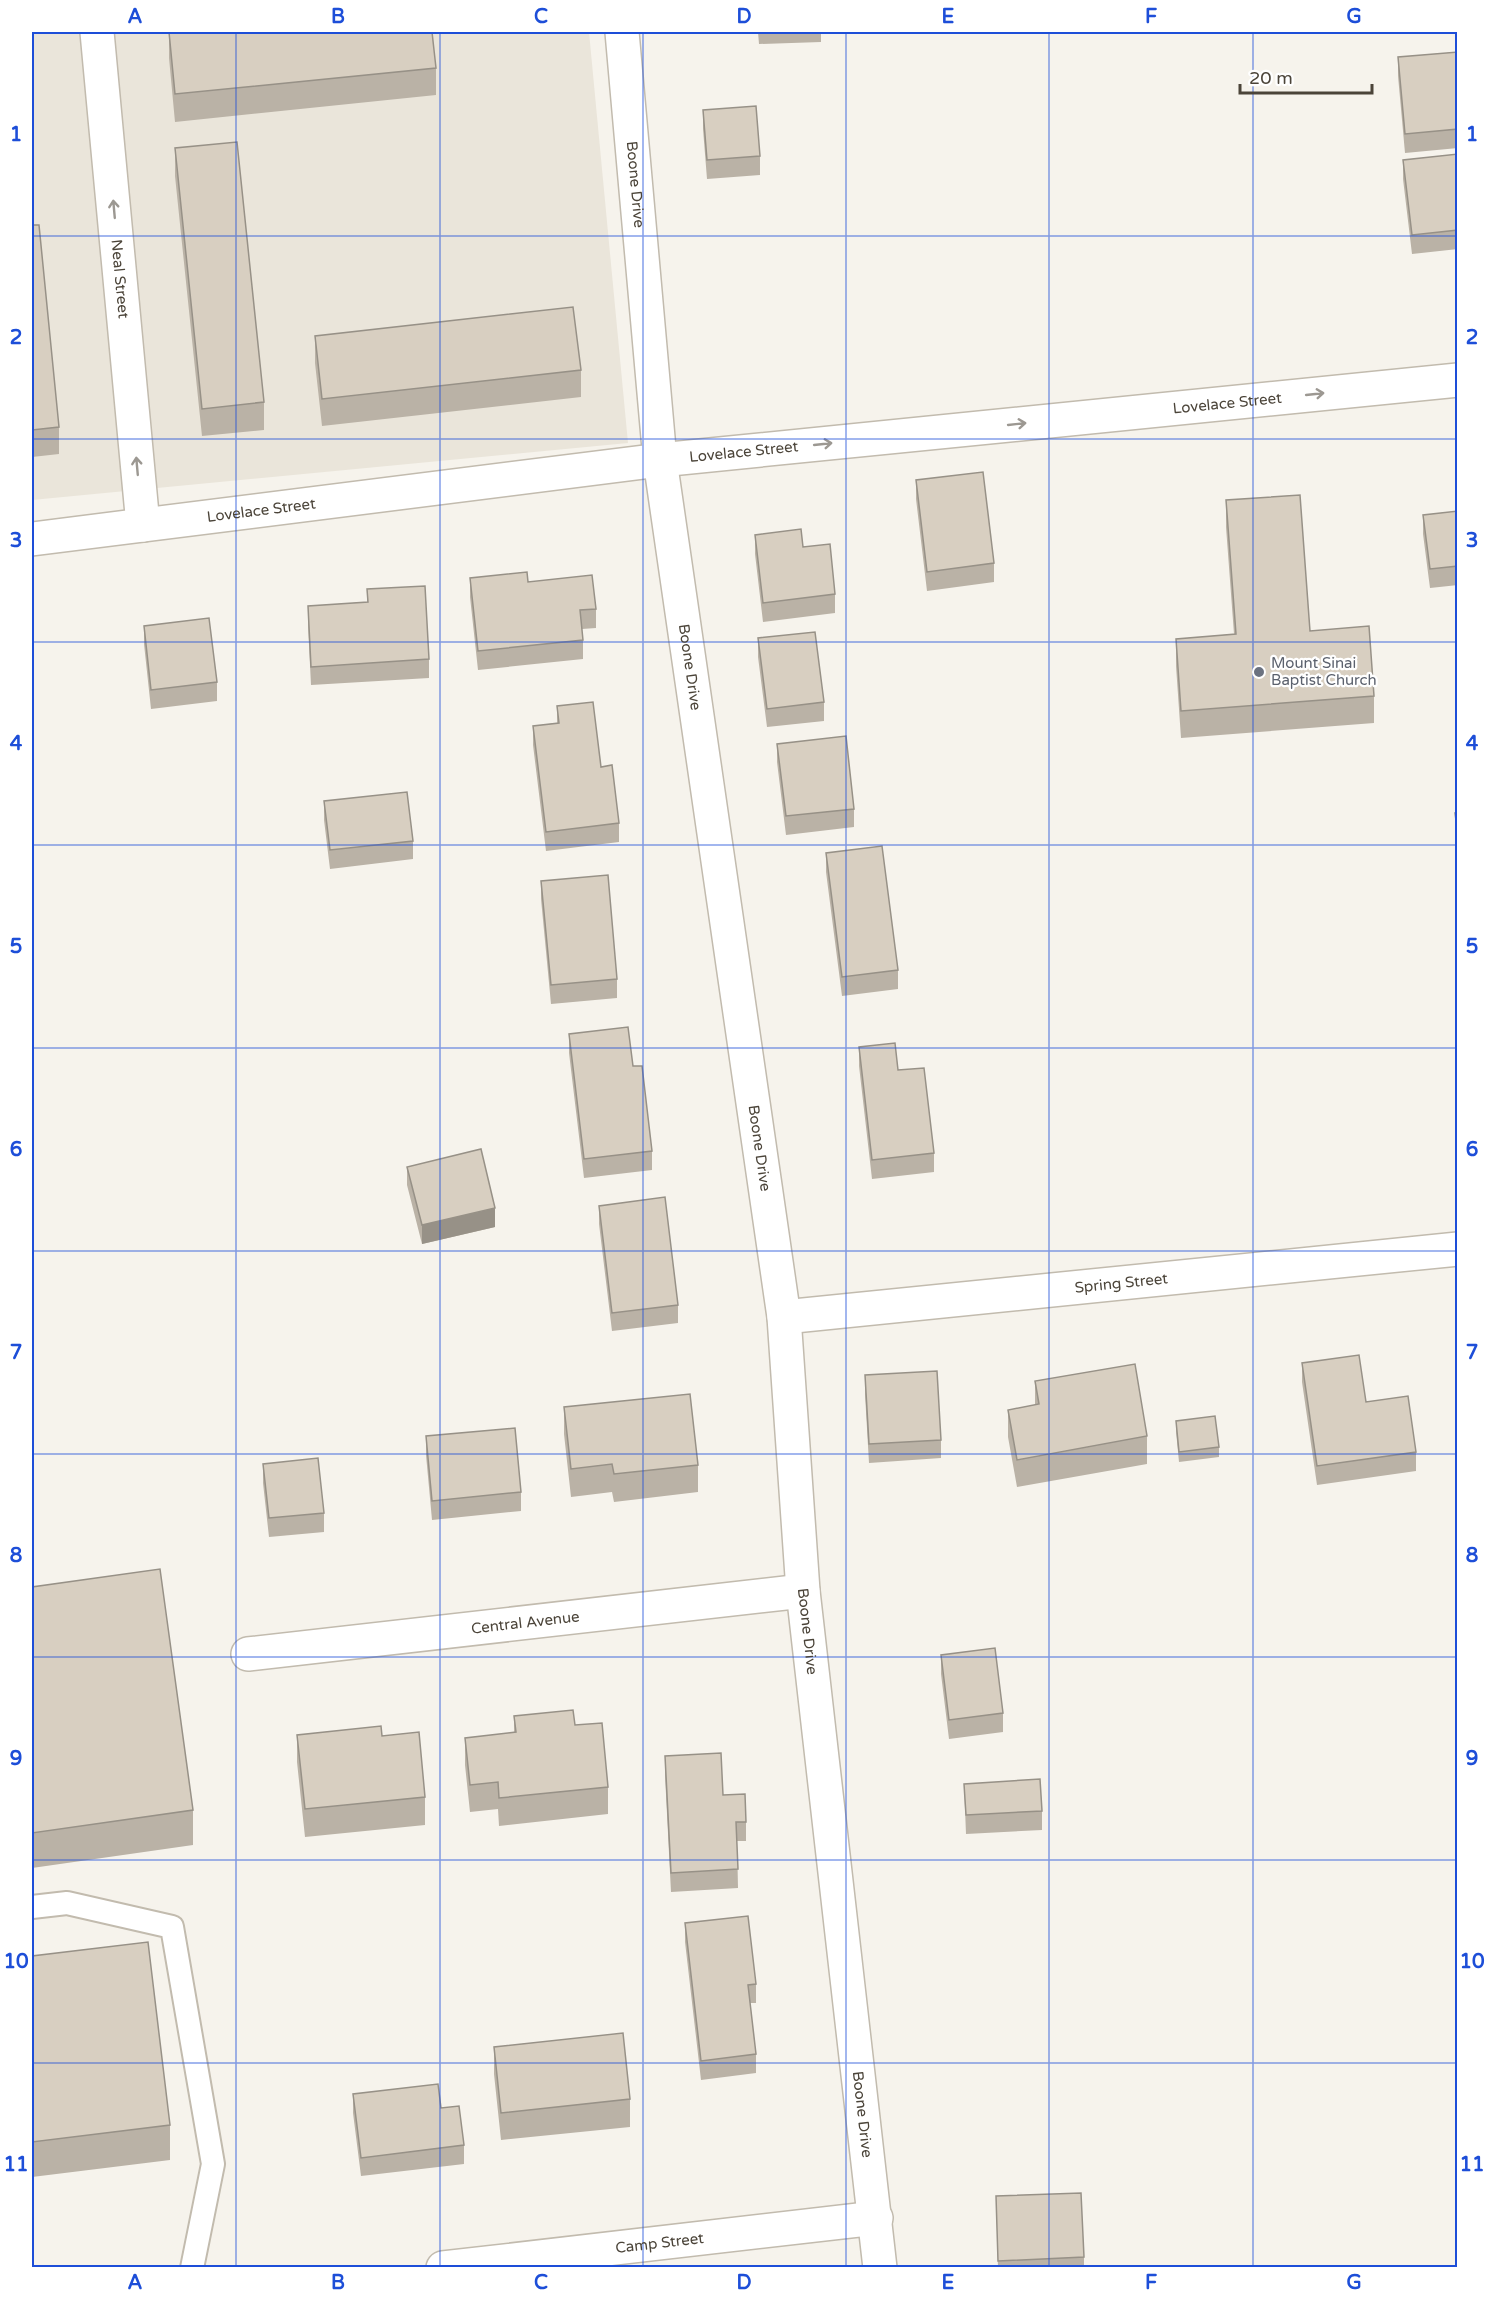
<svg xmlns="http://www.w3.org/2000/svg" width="1489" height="2299" font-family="'Varela Round',sans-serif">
<rect width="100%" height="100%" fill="#f6f3ec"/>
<path fill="#eae5da" d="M32 32H589L628 443 32 500Z"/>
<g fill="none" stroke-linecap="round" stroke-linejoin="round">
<g stroke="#c2bbae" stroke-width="26">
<path id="service" d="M32 1907 67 1903 172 1927 213 2164 192 2268"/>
</g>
<g stroke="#c2bbae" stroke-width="36">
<g id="minor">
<path id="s1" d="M97 32 143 525"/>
<path id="s2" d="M32 539 660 460 1458 380"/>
<path id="s3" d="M784 1317 1458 1249"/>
<path id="s4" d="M248 1654 803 1591"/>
<path id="s5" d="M443 2268 876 2218"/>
</g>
</g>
<g stroke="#c2bbae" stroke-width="36">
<g id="tertiary">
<path id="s6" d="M622 32 660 460 784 1317 803 1591 880 2268"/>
</g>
</g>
<use href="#service" stroke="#fff" stroke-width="22"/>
<use href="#minor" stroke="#fff" stroke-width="33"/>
<use href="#tertiary" stroke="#fff" stroke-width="33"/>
</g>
<path fill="#bab2a6" d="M169 32 436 68V95L175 122 169 58Z
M758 32H821V42L759 44Z
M1458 52V148L1405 153 1398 76V57Z
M703 110 760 156V175L707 179 703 129Z
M175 148 264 402V430L202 436 175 176Z
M1458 154V249L1412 254 1403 179V160Z
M32 162 33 175V203H32Z
M32 225 59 427V454L32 457Z
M315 336 581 370V397L322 426 315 363Z
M916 480 994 563V582L927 591 916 499Z
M1226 500 1310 631 1374 696V723L1181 738 1176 666V639L1234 634 1226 527Z
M1458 511V585L1430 588 1423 534V515Z
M755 535 803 547 835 594V613L763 622 755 554Z
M470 578 528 582 596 609V628L582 629 583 640V659L478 670 470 597Z
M367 589 429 659V678L311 685 308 625V606L367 602Z
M144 626 217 682V701L151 709 144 644Z
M758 638 824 702V721L767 727 758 657Z
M557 706 601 767 619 823V842L546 851 533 745V726L557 723Z
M777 744 854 809V827L786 835 777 762Z
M324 801 413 841V859L330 869 324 820Z
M1455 813H1458V863L1455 841Z
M826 853 898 970V989L842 996 826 872Z
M541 881 617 979V998L551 1004 541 899Z
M569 1034 652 1151V1170L584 1178 569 1053Z
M859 1047 898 1070 934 1153V1172L872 1179 859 1066Z
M407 1167 495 1227 422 1244 407 1185Z
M599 1206 678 1305V1323L612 1331 599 1224Z
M1302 1363 1366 1402 1416 1452V1471L1317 1485 1302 1382Z
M865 1375 941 1440V1458L869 1463 865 1394Z
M1035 1381 1147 1436V1464L1017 1487 1008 1437V1410L1035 1405Z
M564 1407 698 1465V1492L614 1502 612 1492 571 1497 564 1434Z
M1176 1421 1219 1447V1457L1179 1462 1176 1431Z
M426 1436 521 1492V1511L432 1520 426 1455Z
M263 1464 324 1513V1532L269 1537 263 1483Z
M32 1587 193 1810V1845L32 1868Z
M941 1655 1003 1713V1732L949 1739 941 1674Z
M514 1716 575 1725 608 1787V1814L499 1826 498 1809 470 1812 465 1765V1738L514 1733Z
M297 1735 382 1736 425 1797V1825L305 1837 297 1762Z
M665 1756 723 1795 746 1822V1841H737L738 1888 671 1892 665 1775Z
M964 1784 1042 1811V1830L966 1834Z
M685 1923 756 1984V2003H750L756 2054V2073L701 2080 685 1942Z
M32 1956 170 2125V2160L32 2177Z
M494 2047 630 2099V2127L501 2140 494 2074Z
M353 2094 441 2108 464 2145V2164L361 2176 353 2113Z
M996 2196 1084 2257V2268H998Z"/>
<path fill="#979187" d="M495 1208V1227L422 1244V1225Z"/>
<path fill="#d8cfc1" stroke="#979187" stroke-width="1.5" d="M169 32H432L436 68 175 94Z
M1458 52V129L1405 134 1398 57Z
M756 106 760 156 707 160 703 110Z
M237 142 264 402 202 409 175 148Z
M1458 154V230L1412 235 1403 160Z
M32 225H39L59 427 32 430Z
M573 307 581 370 322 399 315 336Z
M983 472 994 563 927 572 916 480Z
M1300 495 1310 631 1369 626 1374 696 1181 711 1176 639 1236 634 1226 500Z
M1458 511V566L1430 569 1423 515Z
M801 529 803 547 830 544 835 594 763 603 755 535Z
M527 572 528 582 592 575 596 609 580 610 583 640 478 651 470 578Z
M425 586 429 659 311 667 308 606 368 602 367 589Z
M209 618 217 682 151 690 144 626Z
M815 632 824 702 767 709 758 638Z
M593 702 601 767 612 765 619 823 546 832 533 726 559 723 557 706Z
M846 736 854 809 786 816 777 744Z
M407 792 413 841 330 850 324 801Z
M1455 813H1458V836Z
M882 846 898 970 842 977 826 853Z
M608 875 617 979 551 985 541 881Z
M628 1027 633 1066H642L652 1151 584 1159 569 1034Z
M895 1043 898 1070 924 1068 934 1153 872 1160 859 1047Z
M481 1149 495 1208 422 1225 407 1167Z
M665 1197 678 1305 612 1313 599 1206Z
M1359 1355 1366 1402 1408 1396 1416 1452 1317 1466 1302 1363Z
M1135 1364 1147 1436 1017 1460 1008 1410 1039 1404 1035 1381Z
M937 1371 941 1440 869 1444 865 1375Z
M690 1394 698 1465 614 1474 612 1464 571 1469 564 1407Z
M1215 1416 1219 1447 1179 1452 1176 1421Z
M515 1428 521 1492 432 1501 426 1436Z
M318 1458 324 1513 269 1518 263 1464Z
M160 1569 193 1810 32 1833V1587Z
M995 1648 1003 1713 949 1720 941 1655Z
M573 1710 575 1725 602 1723 608 1787 499 1798 498 1782 470 1785 465 1738 516 1732 514 1716Z
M381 1726 382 1736 419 1732 425 1797 305 1809 297 1735Z
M721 1753 723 1795 745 1794 746 1822H736L738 1869 671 1873 665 1756Z
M1040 1779 1042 1811 966 1815 964 1784Z
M748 1916 756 1984 748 1985 756 2054 701 2061 685 1923Z
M148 1942 170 2125 32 2142V1956Z
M623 2033 630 2099 501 2113 494 2047Z
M438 2084 441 2108 459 2106 464 2145 361 2158 353 2094Z
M1081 2193 1084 2257 998 2261 996 2196Z"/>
<defs><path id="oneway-shaft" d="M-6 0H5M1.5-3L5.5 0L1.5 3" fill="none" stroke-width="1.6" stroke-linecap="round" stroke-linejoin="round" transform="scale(1.5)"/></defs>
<g stroke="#9c9892">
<use href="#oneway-shaft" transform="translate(114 209) rotate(-95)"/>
<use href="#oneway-shaft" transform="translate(1315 394) rotate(-6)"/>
<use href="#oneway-shaft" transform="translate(1017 424) rotate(-6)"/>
<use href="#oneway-shaft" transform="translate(823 444) rotate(-6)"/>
<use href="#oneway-shaft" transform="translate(137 466) rotate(-95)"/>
</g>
<path fill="none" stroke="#1d4ed8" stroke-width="1.5" stroke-opacity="0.55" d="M236 32V2268M440 32V2268M643 32V2268M846 32V2268M1049 32V2268M1253 32V2268M32 236H1458M32 439H1458M32 642H1458M32 845H1458M32 1048H1458M32 1251H1458M32 1454H1458M32 1657H1458M32 1860H1458M32 2063H1458"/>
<circle fill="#6b7280" stroke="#fff" stroke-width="2" cx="1259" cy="672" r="6"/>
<g text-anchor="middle" stroke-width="4.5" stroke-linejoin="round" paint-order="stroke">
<g font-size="15" fill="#4b4439" stroke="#fff">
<text dy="5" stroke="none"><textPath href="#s6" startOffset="153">Boone Drive</textPath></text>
<text dy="5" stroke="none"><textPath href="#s1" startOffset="248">Neal Street</textPath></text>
<text dy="5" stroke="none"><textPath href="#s2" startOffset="1203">Lovelace Street</textPath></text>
<text dy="5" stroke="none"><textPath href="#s2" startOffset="717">Lovelace Street</textPath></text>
<text dy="5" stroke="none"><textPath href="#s2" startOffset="231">Lovelace Street</textPath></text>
<text dy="5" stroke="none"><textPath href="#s6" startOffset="639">Boone Drive</textPath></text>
<text dy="5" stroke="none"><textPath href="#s6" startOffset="1125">Boone Drive</textPath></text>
<text dy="5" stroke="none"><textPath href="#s3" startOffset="339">Spring Street</textPath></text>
<text dy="5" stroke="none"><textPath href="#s4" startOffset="279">Central Avenue</textPath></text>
<text dy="5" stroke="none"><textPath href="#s6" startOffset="1611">Boone Drive</textPath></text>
<text dy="5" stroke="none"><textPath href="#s6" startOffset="2097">Boone Drive</textPath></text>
<text dy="5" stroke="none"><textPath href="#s5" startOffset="218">Camp Street</textPath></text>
</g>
<g font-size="15" fill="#5b616d" stroke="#fff" text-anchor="start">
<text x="1271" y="668">Mount Sinai<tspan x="1271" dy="17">Baptist Church</tspan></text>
</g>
</g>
<rect width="1489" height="2299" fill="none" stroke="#ffffff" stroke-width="66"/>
<path d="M1240 84v9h132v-9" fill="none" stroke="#4b4439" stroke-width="3"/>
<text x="1249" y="84" font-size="18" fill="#4b4439" stroke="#ffffff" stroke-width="4.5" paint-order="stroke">20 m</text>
<rect x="33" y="33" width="1423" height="2233" fill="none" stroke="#1d4ed8" stroke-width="2"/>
<g font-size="20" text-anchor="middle" font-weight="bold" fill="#1d4ed8">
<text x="135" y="23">A</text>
<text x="338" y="23">B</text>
<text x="541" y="23">C</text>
<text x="744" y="23">D</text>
<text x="948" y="23">E</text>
<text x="1151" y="23">F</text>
<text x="1354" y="23">G</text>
<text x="16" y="141">1</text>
<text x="1472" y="141">1</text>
<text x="16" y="344">2</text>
<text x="1472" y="344">2</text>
<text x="16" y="547">3</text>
<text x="1472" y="547">3</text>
<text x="16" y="750">4</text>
<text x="1472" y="750">4</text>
<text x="16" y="953">5</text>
<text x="1472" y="953">5</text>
<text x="16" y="1156">6</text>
<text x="1472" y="1156">6</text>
<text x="16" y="1359">7</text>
<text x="1472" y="1359">7</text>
<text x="16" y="1562">8</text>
<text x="1472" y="1562">8</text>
<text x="16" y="1765">9</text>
<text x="1472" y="1765">9</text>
<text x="16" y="1968">10</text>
<text x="1472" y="1968">10</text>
<text x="16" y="2171">11</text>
<text x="1472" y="2171">11</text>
<text x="135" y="2289">A</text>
<text x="338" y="2289">B</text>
<text x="541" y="2289">C</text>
<text x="744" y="2289">D</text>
<text x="948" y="2289">E</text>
<text x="1151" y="2289">F</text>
<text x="1354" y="2289">G</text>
</g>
</svg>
